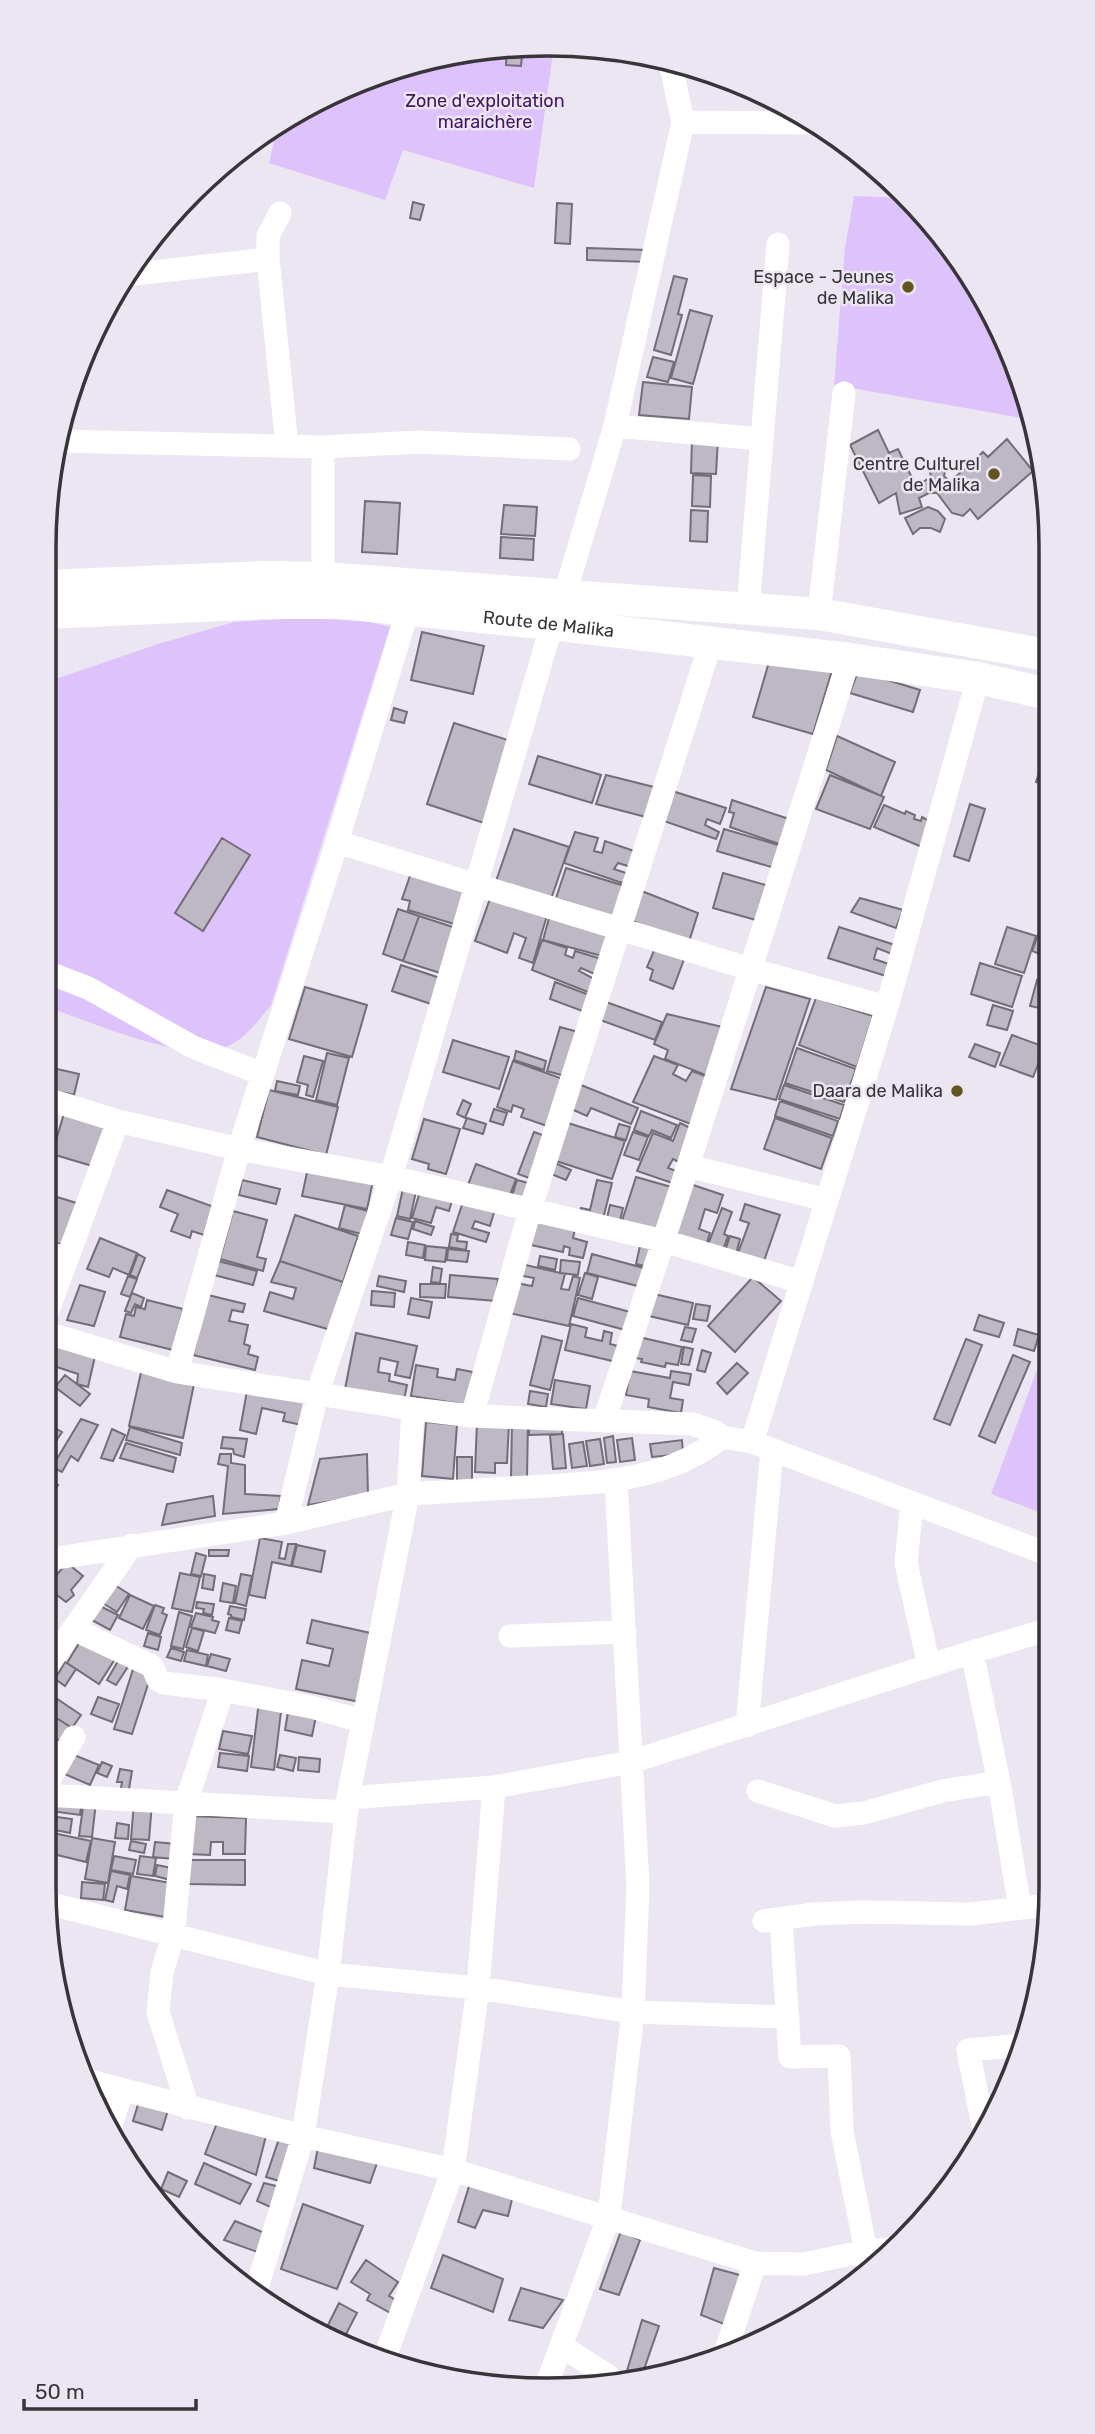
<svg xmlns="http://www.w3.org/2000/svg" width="1095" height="2434" font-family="Rubik,sans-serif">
<rect width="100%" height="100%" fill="#ece6f2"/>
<path fill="#dec2fb" d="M515 45 554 46 534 188 403 150 385 200 269 163 278 124 325 96 418 61Z
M854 196 907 198 927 216 999 325 1028 419 834 385 845 248Z
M302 618 366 621 390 627 271 1005C258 1021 247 1037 228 1046 187 1066 85 1019 44 1006V683L158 644 234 622Z
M1050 1335V1516L991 1494Z"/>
<path fill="#bdb8c3" stroke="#726d77" stroke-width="2" d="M523 45 521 66 506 65 507 46Z
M413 202 424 205 420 220 410 218Z
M557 203 572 204 570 244 555 243Z
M587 248 649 250V262L587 260Z
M674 276 687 279 678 314 682 315 671 355 654 350Z
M690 310 712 316 693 384 671 378Z
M653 357 674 362 668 382 647 377Z
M643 382 692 387 689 419 639 415Z
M878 430 889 453 898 449 916 486 931 477 930 472 934 467 941 466 945 472 944 476 950 482 983 452 988 457 1007 439 1033 471 978 519 970 509 963 516 952 513 937 493H929L919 498 922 507 900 514 896 493 879 503 850 445Z
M692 439H718L716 474 691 473Z
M693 475 711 476 710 507 692 506Z
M365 501 400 503 397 554 362 552Z
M504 505 537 507 535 536 501 534Z
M928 507 938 511 945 519 940 532 931 528H920L913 534 905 518Z
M691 510 708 511 707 542 690 541Z
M501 537 534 539 533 560 500 558Z
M422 632 484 646 473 694 411 680Z
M771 655 833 667 813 734 753 717Z
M858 671 920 690 913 712 850 693Z
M394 708 407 712 404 723 391 720Z
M454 723 511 741 484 823 427 804Z
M837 736 895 762 881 796 826 770Z
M538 756 601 775 592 803 529 784Z
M1040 770 1048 772V785L1036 782Z
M606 775 654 787 646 817 596 804Z
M830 775 884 797 870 829 816 809Z
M669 790 726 808 720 824 707 819 705 825 719 832 716 839 658 819Z
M732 800 792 820 785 846 730 827 734 813 729 812Z
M970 804 985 809 969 861 954 856Z
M884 805 905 814 906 811 915 815 914 819 921 821 922 817 933 823 927 849 874 827Z
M514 829 569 847 551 899 496 881Z
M724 829 785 847 778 869 717 851Z
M575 832 598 838 594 851 602 853 605 841 637 852 634 868 618 863 614 869 632 875 628 885 564 863Z
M222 838 250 855 203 931 175 913Z
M566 868 628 887 618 918 556 898Z
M411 873 465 890 454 924 408 910 410 901 402 899Z
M723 873 773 887 763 922 713 908Z
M639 890 698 913 688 945 628 919Z
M492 893 548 912 533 963 519 958 526 938 514 933 507 953 475 941Z
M860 898 903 910 896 928 851 912Z
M398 909 419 916 403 961 383 954Z
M551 911 610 928 602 956 543 940Z
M419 916 456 928 440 973 403 961Z
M839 927 895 945 892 954 877 948 874 959 889 964 886 976 828 958Z
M1007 927 1036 936 1024 973 995 964Z
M1041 927 1048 929V957L1032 951Z
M542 940 567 948 565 955 573 958 575 951 605 960 599 976 581 968 579 971 598 981 593 994 532 970Z
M656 946 686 954 673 989 650 980 653 970 647 967Z
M980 963 1022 976 1012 1007 971 994Z
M401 965 440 978 431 1004 392 991Z
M1037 980 1048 983 1049 1010 1030 1006Z
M555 982 592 996 585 1012 550 999Z
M305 987 367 1005 352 1057 289 1039Z
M766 987 810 999 776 1100 731 1089Z
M816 998 873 1016 857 1067 799 1045Z
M606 1002 662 1022 655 1040 600 1020Z
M993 1005 1013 1011 1007 1030 987 1025Z
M667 1014 731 1029 713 1078 665 1059 668 1050 654 1044Z
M560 1027 578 1032 565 1076 547 1071Z
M1012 1035 1045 1047 1033 1077 1000 1065Z
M453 1040 509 1057 499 1089 443 1072Z
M975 1044 1000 1053 995 1067 969 1057Z
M797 1048 856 1069 844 1102 785 1083Z
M516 1051 546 1061 544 1070 514 1060Z
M327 1053 349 1058 337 1105 316 1100Z
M304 1056 323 1061 313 1097 306 1095 308 1085 297 1082Z
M654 1056 678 1065 673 1074 686 1081 692 1071 713 1079 696 1126 633 1102Z
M513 1061 563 1079 547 1126 521 1117 524 1109 513 1105 511 1112 497 1107Z
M44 1066 79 1074 74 1095 44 1088Z
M277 1081 300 1086 298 1095 275 1091Z
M581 1085 638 1108 631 1124 591 1108 587 1116 571 1109Z
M784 1085 844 1105 840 1119 779 1099Z
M269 1090 338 1107 326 1155 257 1137Z
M463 1100 471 1104 465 1118 457 1114Z
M780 1101 838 1121 833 1136 775 1116Z
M494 1109 507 1113 503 1125 490 1121Z
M65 1110 113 1124 99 1168 52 1154Z
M641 1111 677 1125 671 1138 652 1130 649 1136 634 1130Z
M467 1118 486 1124 483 1134 463 1128Z
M775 1118 832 1138 821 1169 764 1149Z
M424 1119 460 1129 446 1174 428 1169 429 1164 412 1159Z
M568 1123 625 1141 612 1179 556 1161Z
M680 1123 697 1131 685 1165 673 1159 668 1168 682 1173 678 1185 637 1171 653 1133 673 1141Z
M619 1124 630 1127 626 1140 615 1137Z
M534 1132 548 1137 532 1179 518 1174Z
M633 1132 648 1137 639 1160 624 1155Z
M309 1163 374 1176 367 1209 302 1196Z
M555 1163 571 1170 566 1180 551 1174Z
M476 1164 516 1179 508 1200 468 1185Z
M636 1177 675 1188 660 1235 621 1224Z
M242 1180 280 1189 276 1204 239 1195Z
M517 1180 532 1184 525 1204 511 1199Z
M597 1180 612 1183 602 1223 578 1218 581 1208 590 1210Z
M404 1184 417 1187 410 1219 397 1216Z
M690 1184 723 1195 717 1213 705 1209 699 1229 710 1233 706 1245 673 1234Z
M421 1188 453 1197 449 1211 436 1207 431 1223 412 1218Z
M167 1190 217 1208 207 1236 192 1231 190 1238 171 1231 178 1214 160 1207Z
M44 1193 83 1205 69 1247 44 1239Z
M464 1199 495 1209 490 1226 475 1221 472 1228 489 1233 486 1242 453 1232Z
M745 1204 780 1215 764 1261 738 1253 749 1223 740 1220Z
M345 1205 368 1211 361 1234 339 1228Z
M610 1205 623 1208 619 1225 606 1222Z
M722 1208 732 1212 724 1234 728 1236 723 1250 708 1245Z
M233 1211 267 1220 257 1257 266 1259 263 1271 220 1259Z
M295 1215 358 1236 343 1282 280 1261Z
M539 1215 576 1224 573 1238 587 1242 583 1258 569 1255 570 1248 564 1246 563 1252 531 1245Z
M396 1218 413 1222 408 1239 391 1235Z
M415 1221 434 1227 431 1235 413 1229Z
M451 1234 458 1235 457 1241 467 1242 466 1250 449 1247Z
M730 1236 740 1239 736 1254 725 1251Z
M100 1238 137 1253 129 1275 113 1268 109 1277 87 1269Z
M408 1242 425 1245 423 1258 406 1255Z
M426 1246 447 1248 445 1262 425 1260Z
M640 1246 657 1250 653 1268 636 1264Z
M448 1249 469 1251 467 1262 447 1260Z
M138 1254 145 1258 137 1278 130 1275Z
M592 1254 651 1270 645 1288 587 1273Z
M540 1256 557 1259 555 1270 538 1266Z
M561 1260 580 1262 578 1275 560 1273Z
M218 1261 257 1271 253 1285 214 1275Z
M280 1261 343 1282 331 1330 264 1311 270 1292 293 1299 296 1288 271 1282Z
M521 1264 565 1274 561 1289 569 1290 573 1276 580 1278 569 1326 509 1313 516 1283 532 1286 534 1278 518 1275Z
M433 1267 442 1269 440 1283 431 1282Z
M585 1273 598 1277 592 1299 578 1295Z
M450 1275 498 1279 496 1301 448 1297Z
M128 1276 137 1279 130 1297 121 1294Z
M379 1276 406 1281 404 1292 377 1286Z
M753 1277 781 1301 735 1352 708 1326Z
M420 1284H446L445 1298 420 1297Z
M80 1285 105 1292 94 1326 67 1320Z
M372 1291 395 1293 394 1307 371 1305Z
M132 1293 144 1298 141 1307 135 1304 131 1313 125 1311Z
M654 1294 693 1303 688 1325 649 1316Z
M208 1295 245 1304 243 1312 232 1310 229 1321 248 1325 244 1344 250 1346 248 1354 258 1357 255 1370 193 1355Z
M411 1298 432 1302 429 1318 408 1314Z
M578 1298 634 1313 629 1331 573 1316Z
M147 1300 183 1309 173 1350 120 1337 126 1314 134 1316 136 1307 145 1309Z
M696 1304 710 1306 707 1321 693 1319Z
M979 1315 1004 1323 999 1337 974 1330Z
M571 1324 587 1328 585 1337 602 1341 604 1331 612 1333 610 1344 625 1348 621 1363 565 1350Z
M685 1327 696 1329 692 1342 681 1340Z
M1018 1329 1039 1335 1034 1351 1014 1345Z
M356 1333 417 1346 410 1378 395 1375 398 1362 380 1358 378 1372 390 1374 389 1381 407 1385 404 1400 345 1389Z
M542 1336 562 1341 550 1390 530 1385Z
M639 1337 682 1347 678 1365 666 1363 665 1367 641 1362 642 1359 635 1358Z
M966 1339 982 1345 950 1425 934 1419Z
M58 1343 96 1352 88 1387 77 1384 78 1374 51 1365Z
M684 1347 693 1349 689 1365 681 1364Z
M702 1350 711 1353 705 1372 697 1370Z
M1013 1355 1030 1362 995 1443 979 1436Z
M737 1363 748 1373 727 1394 717 1383Z
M416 1365 438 1369 437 1377 455 1380 457 1369 473 1372 467 1405 411 1396Z
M142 1368 195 1379 183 1438 129 1426Z
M630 1371 670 1378 671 1371 691 1374 689 1385 673 1382 670 1398 683 1400 681 1413 648 1407 649 1399 626 1395Z
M65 1375 90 1394 80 1406 55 1387Z
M555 1380 590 1386 586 1409 551 1404Z
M248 1385 308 1399 302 1425 283 1421 285 1413 262 1408 256 1434 240 1430Z
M530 1391 548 1394 546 1407 528 1404Z
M81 1419 98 1425 78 1461 71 1456 62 1472 52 1467Z
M512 1420H528L527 1479H511Z
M562 1420V1434L529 1435V1421Z
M44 1422 62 1432 47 1454 44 1452Z
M426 1422 457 1425 453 1479 422 1476Z
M477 1422 509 1423 507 1463H495V1473L475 1472Z
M130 1427 182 1443 180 1455 126 1440Z
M112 1429 125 1435 113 1461 101 1458Z
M563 1434 566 1468 553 1469 550 1435Z
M613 1436 616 1462 607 1463 604 1438Z
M223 1437 247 1439 244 1457 234 1454 233 1449 221 1448Z
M632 1438 635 1460 620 1462 617 1440Z
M600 1439 604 1464 590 1466 586 1441Z
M682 1440 683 1454 652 1457 650 1444Z
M583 1442 587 1466 572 1468 569 1444Z
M126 1443 176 1458 173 1472 120 1458Z
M220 1454H231V1463L245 1465V1494L281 1496 279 1509 223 1514 228 1466 218 1464Z
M367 1454 368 1495 308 1505 320 1459Z
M457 1457H472V1480L457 1481Z
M45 1478 58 1485 44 1503V1479Z
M213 1496 215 1516 162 1525 167 1504Z
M260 1538 282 1542 279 1558 285 1559 288 1544H296L291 1566 272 1562 265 1598 249 1595Z
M297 1545 325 1551 321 1572 292 1566Z
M209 1550H229L228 1556H209Z
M196 1553 206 1556 201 1576 191 1574Z
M67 1563 83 1576 71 1590 74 1595 66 1602 46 1587Z
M180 1573 200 1577 192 1612 172 1608Z
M204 1574 215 1576 213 1590 202 1588Z
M241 1574 252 1576 246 1606 235 1603Z
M223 1583 236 1586 233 1603 220 1601Z
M113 1584 129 1594 117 1612 101 1602Z
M130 1595 154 1606 143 1629 119 1618Z
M197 1602 214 1604 212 1615 203 1613 204 1609 196 1608Z
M98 1605 118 1615 110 1630 90 1619Z
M155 1605 164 1608 162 1613 167 1615 160 1635 146 1630Z
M230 1606 246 1609 244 1620 231 1617V1615L228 1614Z
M179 1612 192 1616 183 1649 171 1646Z
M196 1613 213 1617 212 1620 219 1622 215 1633 191 1627Z
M229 1618 242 1621 239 1633 226 1630Z
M312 1620 375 1634 360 1702 296 1689 302 1660 329 1666 333 1649 307 1643Z
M192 1628 204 1631 198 1651 186 1647Z
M148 1633 161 1637 158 1650 144 1646Z
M84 1635 117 1656 99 1684 67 1663Z
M171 1648 184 1652 181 1661 167 1657Z
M187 1650 208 1655 206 1666 184 1661Z
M211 1654 230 1659 226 1671 207 1666Z
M121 1656 131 1662 116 1685 107 1680Z
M65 1662 76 1669 65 1686 55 1679Z
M135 1663 153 1669 132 1734 114 1729Z
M47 1692 81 1715 72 1728 44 1710V1696Z
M98 1697 119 1704 112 1722 91 1714Z
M259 1701 282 1703 274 1770 251 1767Z
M289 1706 317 1711 312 1736 285 1730Z
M44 1710 72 1728 62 1743 44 1730Z
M223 1731 252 1736 248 1754 219 1749Z
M44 1736 62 1747 44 1776Z
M69 1753 99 1765 90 1785 60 1772Z
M220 1753 249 1756 247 1771 218 1767Z
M280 1755 296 1758 293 1771 277 1767Z
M299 1757 320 1759 319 1772 298 1770Z
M102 1762 112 1766 107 1777 97 1773Z
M120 1769 132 1771 128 1795 120 1793 122 1782H117Z
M51 1796 82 1800 80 1815 50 1811Z
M84 1800 96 1802 92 1837 79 1836Z
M134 1802 152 1803 149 1840 131 1839Z
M189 1816 246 1818 245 1854H223V1842H211L210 1855 188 1854Z
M57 1817 72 1819 70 1833 55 1830Z
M117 1823 129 1825 128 1839 115 1838Z
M53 1833 91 1841 86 1862 49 1853Z
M92 1838 115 1842 108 1883 85 1879Z
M131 1841 146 1844 144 1853 129 1850Z
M155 1842 176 1844 174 1859 153 1857Z
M114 1856 136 1860 133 1874 111 1870Z
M140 1856 156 1858 153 1876 137 1874Z
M189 1860H245V1885L188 1884Z
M157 1865 177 1869 174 1881 155 1876Z
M111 1871 130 1875 127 1889 117 1886 113 1902 105 1900Z
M131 1876 171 1883V1918L125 1910Z
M82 1882 105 1884 103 1900 81 1898Z
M139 2101 168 2110 162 2130 133 2121Z
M219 2118 268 2128 256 2175 205 2154Z
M281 2133 300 2137 286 2183 266 2177Z
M319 2142 377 2163 370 2183 314 2168Z
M204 2163 251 2184 240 2204 195 2184Z
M168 2172 187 2181 179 2197 161 2189Z
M264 2183 284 2188 277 2210 257 2201Z
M470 2183 512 2199 508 2216 483 2210 475 2228 458 2222Z
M303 2204 363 2226 337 2289 281 2269Z
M235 2221 270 2235 263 2254 224 2240Z
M621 2231 640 2240 619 2295 600 2289Z
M443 2255 503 2279 493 2312 431 2288Z
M366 2260 398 2282 389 2296 401 2303 394 2315 367 2300 370 2294 351 2282Z
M714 2268 747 2277 729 2326 701 2315Z
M521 2288 563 2300 543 2328 509 2320Z
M339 2303 357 2313 343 2340 324 2333Z
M642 2320 659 2326 642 2375 627 2371Z"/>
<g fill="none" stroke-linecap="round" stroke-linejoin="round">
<path stroke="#fff" stroke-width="23" d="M683 122 817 123
M280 213 268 236V259L287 446
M126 275 268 259
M615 426 761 439
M61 441 323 447 419 442 569 449
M323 578V447
M564 597 615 426 683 122 670 61
M748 609 778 244
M819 614 844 393
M44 816 46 804 44 790
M337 842 750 969 887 1007
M44 971 88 988 193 1047 262 1074
M44 1098 118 1121 239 1149 391 1177 664 1241 801 1282
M688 1166 827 1200
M44 1251 67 1259
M44 1321 118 1121
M44 1332 177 1372 413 1409 472 1416 692 1424 716 1432 722 1437 752 1442 1050 1555
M177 1372 239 1149 337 842 408 610
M413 1409 408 1494C448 1492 487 1489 527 1487 593 1483 668 1482 722 1437
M472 1416 530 1210 711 642
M604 1421 688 1166 849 659
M752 1442 887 1007 978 678
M912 1504 906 1563 929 1666
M286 1523 317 1394 391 1177 552 624
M44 1560 286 1523 408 1494 348 1798 328 1974 303 2136 256 2291
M73 1629 152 1666 158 1680 164 1683 223 1690 311 1707 362 1721
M510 1636 625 1632
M972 1652 999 1782 1020 1908
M44 1671 132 1545
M747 1726 772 1450
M44 1789 74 1737
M758 1791 835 1816 864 1813 942 1791 999 1782
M44 1795 345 1812
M348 1798 494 1787 631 1762 972 1652 1050 1629
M47 1903 328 1974 478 1988 633 2012 788 2017
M781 1919 790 2057 839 2056 842 2131 866 2251 867 2265
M764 1921 814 1914 864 1912 971 1914 1048 1905
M85 2080 303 2136 453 2170 755 2263 803 2264 866 2251 889 2249
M188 2108 158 2012 162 1972 173 1936 186 1803 223 1690
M109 2132 122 2091
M985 2135 968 2050 1025 2045
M561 2346 607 2375 618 2385
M385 2357 453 2170 478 1988 494 1787
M724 2357 755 2263
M547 2384 609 2216 633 2012 638 1886 616 1481"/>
<g stroke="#fff" stroke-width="32">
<path d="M44 586 269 577 323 578 819 614 1047 655"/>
<path id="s1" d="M44 613 265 603H341L552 624 849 659 978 678 1048 694"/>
</g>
</g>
<g fill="#615622" stroke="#ece6f2" stroke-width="2.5">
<circle cx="908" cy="287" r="7"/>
<circle cx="994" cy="474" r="7"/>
<circle cx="957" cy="1091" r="7"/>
</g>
<g text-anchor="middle" stroke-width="5" stroke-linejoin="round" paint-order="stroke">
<g font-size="18" fill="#411560" stroke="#ece6f2">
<text x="485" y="107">Zone d'exploitation<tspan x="485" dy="21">maraichère</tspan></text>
</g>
<g font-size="18" fill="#37353a" stroke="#ece6f2" text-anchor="end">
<text x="894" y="283">Espace - Jeunes<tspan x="894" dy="21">de Malika</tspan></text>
<text x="980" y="470">Centre Culturel<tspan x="980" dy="21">de Malika</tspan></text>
<text x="943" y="1097">Daara de Malika</text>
</g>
<g font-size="18" fill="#37353a" stroke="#ece6f2">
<text dy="6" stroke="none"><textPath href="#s1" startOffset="506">Route de Malika</textPath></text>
</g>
</g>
<path d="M0 0H1095V2434H0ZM547 56H548A491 491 0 0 1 1039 547V1887A491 491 0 0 1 548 2378H547A491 491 0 0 1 56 1887V547A491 491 0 0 1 547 56Z" fill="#ece6f2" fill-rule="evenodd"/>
<path fill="none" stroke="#37353a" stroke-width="3.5" d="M547 56H548A491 491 0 0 1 1039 547V1887A491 491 0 0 1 548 2378H547A491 491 0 0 1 56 1887V547A491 491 0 0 1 547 56Z"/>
<path d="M24 2399v10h172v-10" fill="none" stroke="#37353a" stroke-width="3.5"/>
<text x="35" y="2399" font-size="21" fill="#37353a" stroke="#ece6f2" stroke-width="5" paint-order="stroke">50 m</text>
</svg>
